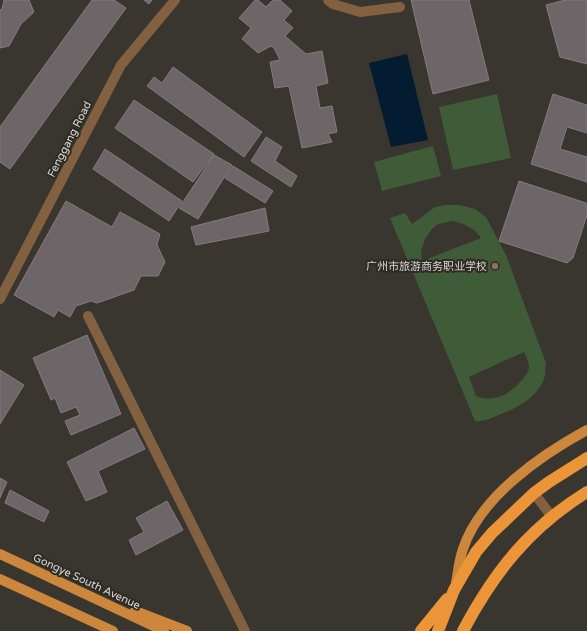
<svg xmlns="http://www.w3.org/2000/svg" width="587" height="631" font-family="'Varela Round','Noto Sans SC',sans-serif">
<rect width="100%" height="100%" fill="#39352f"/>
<path fill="#405b38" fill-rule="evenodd" d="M497 94 511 158 453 170 439 107Z
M433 146 441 176 382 191 374 162Z
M445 205H460L475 209 486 217 506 255 546 363C545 368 546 374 544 379 536 399 515 409 496 416 489 419 483 422 475 421L390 218 405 213 412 224 435 207ZM453 221C463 223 476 229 481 238L422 261 421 252 425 239 432 229 438 224ZM524 352C526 356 529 362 529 367 529 372 524 378 520 382 508 395 493 403 476 396L469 377Z"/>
<path fill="#041c31" d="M407 54 428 140 391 147 369 63Z"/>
<path fill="#6d6567" stroke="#847b7e" d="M4 0H29L34 12 21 24 9 46 0 48V10L2 9Z
M92 0H114L126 8 10 169 0 162V127Z
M144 0H152L149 4Z
M255 0H258L266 7 273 0H280L292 11 284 20 293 28 285 36 306 54 322 51 328 83 316 86 320 108 332 106 337 132 328 134 332 142 302 148 289 86 275 88 270 62 280 60 274 48 271 46 258 53 242 39 251 28 239 18Z
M411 0H469L489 80 433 94Z
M565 0H587V64L560 57 546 5Z
M173 67 262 132 244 157 147 86 154 77 162 83Z
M553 94 587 105V133L567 127 560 149 587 157V182L531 164Z
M134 100 214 154 193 182 115 128Z
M266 137 282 147 275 161 297 176 291 187 251 161Z
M105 149 182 201 169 221 93 169Z
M214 155 232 165 198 219 179 208Z
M233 166 273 191 265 203 225 178Z
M519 181 586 203 587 215 573 258 567 263 499 241Z
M66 201 112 227 120 212 160 234 157 245 165 262 158 276H141L134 290 97 303 91 301 76 306 70 317 58 310 54 317 14 295Z
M265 208 269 231 196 245 191 227Z
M87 335 121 414 71 435 65 421 80 415 76 407 61 413 55 398 51 400 33 358Z
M0 370 24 385 0 424Z
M134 428 145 449 98 471 107 492 86 501 67 462Z
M0 478 7 482 0 498Z
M10 490 49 511 44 522 5 503Z
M167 501 183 530 136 555 129 540 144 532 136 518Z"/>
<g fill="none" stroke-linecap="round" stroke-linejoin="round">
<path stroke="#83603f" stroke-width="10" d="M328 0 333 4 360 12 400 7
M0 299 121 65 175 0
M88 316 245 631
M534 493 552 517"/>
<path stroke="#cd873d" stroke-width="10" d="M0 554 164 631
M0 579 113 631
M456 583C458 572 459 560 463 549 480 497 541 455 587 430
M135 611 187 631"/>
<path stroke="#eb9538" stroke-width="12" d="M421 631 447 599
M438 631 454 590 476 552 492 533 534 493 549 482 587 458
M463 631C494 572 530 527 587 492"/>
</g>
<circle fill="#8d6e63" stroke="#2f2b25" stroke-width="1.5" cx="495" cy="266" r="4"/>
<g text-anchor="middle" stroke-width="4" stroke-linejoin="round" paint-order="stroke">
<g font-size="11" fill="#dbd8d5" stroke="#2f2b25">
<text transform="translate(69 139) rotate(-63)" y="4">Fenggang Road</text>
<text transform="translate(87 581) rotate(25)" y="4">Gongye South Avenue</text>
</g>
<g font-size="11" fill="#dbd8d5" stroke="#2f2b25" text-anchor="end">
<text x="487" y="270">广州市旅游商务职业学校</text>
</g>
</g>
</svg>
